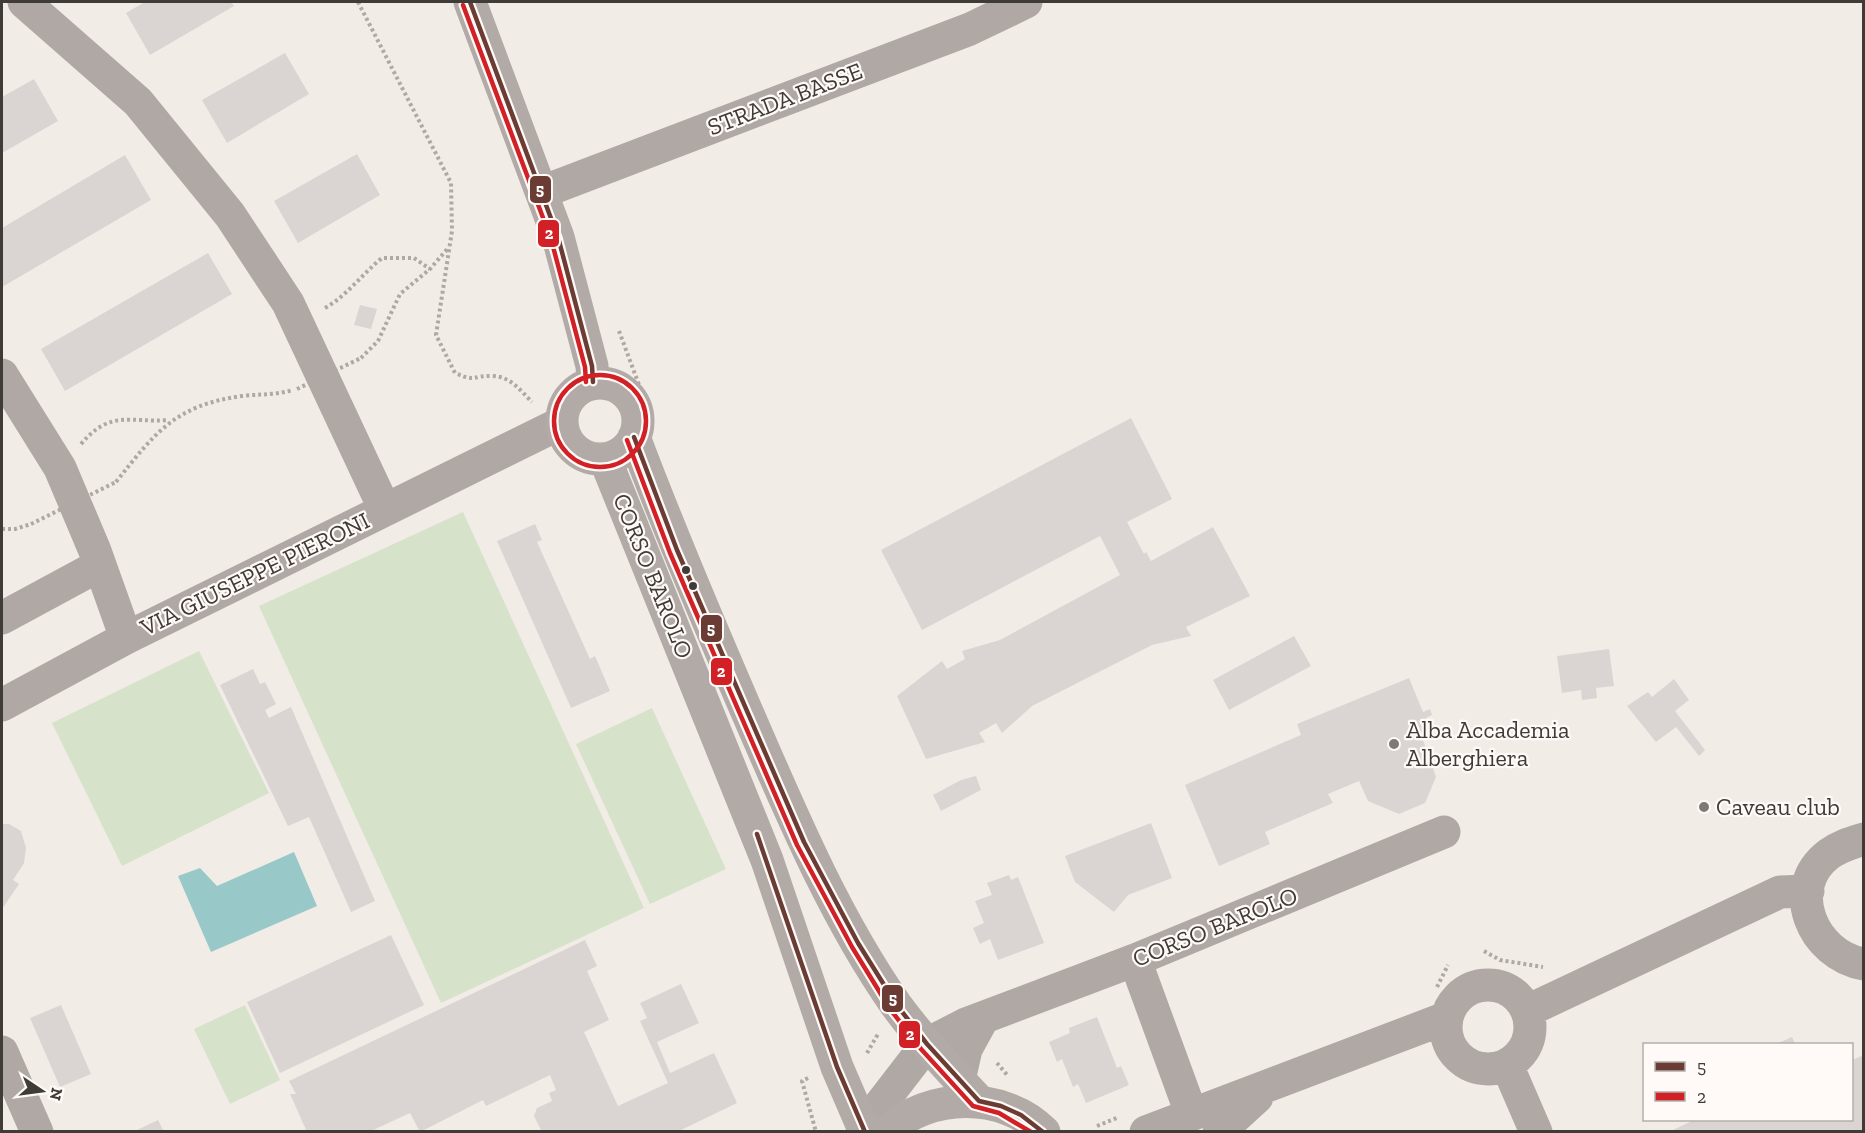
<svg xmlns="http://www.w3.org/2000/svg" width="1865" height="1133" font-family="'Zilla Slab',serif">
<rect width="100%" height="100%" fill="#f2ece7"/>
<path fill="#d6e2ca" d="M463 512 644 908 441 1003 259 606Z
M199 651 269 793 122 866 52 723Z
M652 708 726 869 650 904 576 744Z
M245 1005 280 1080 230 1104 194 1029Z"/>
<path fill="#99c8c8" d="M294 852 317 906 211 952 178 876 200 868 217 886Z"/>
<path fill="#dad5d2" d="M145 2H231L234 6 150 55 126 13Z
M285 53 309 94 227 143 202 100Z
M34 79 58 121 2 153V97Z
M357 154 380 195 298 243 274 201Z
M125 155 151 200 2 287V228Z
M208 253 232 294 65 391 41 349Z
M360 305 377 309 371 329 354 325Z
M1131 418 1172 499 1127 522 1144 554 1146 552 1151 561 1213 527 1250 596 1186 627 1191 636 1152 645 1032 706 1002 733 996 723 979 733 985 742 926 759 897 696 942 661 947 669 965 659 962 651 1000 640 1120 575 1100 536 922 630 881 550Z
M535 524 542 540 537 542 590 659 595 656 610 691 571 708 497 541Z
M1294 636 1311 666 1229 710 1213 680Z
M1609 649 1614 686 1596 688 1597 698 1582 700 1581 690 1562 693 1557 656Z
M253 669 260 684 265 682 276 704 265 710 269 718 291 707 375 901 351 912 309 817 288 826 220 685Z
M1409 678 1423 712 1430 709 1432 715 1426 718 1433 736 1423 740 1436 777 1425 803 1399 814 1368 801 1359 781 1328 794 1333 803 1265 832 1270 844 1219 866 1185 785 1301 735 1297 724Z
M1674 679 1689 700 1675 711 1705 750 1699 756 1676 727 1656 742 1627 706 1648 692 1652 697Z
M976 776 981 790 941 811 933 795 961 780Z
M1151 823 1172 878 1128 895 1114 912 1075 882 1065 856Z
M2 824H9L21 831 26 848 24 863 13 880 19 884 2 909Z
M1009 875 1011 880 1018 877 1044 943 998 960 990 939 980 944 973 928 984 923 975 901 992 895 987 883Z
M391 935 424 1005 280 1073 247 1002Z
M585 940 597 966 587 971 609 1020 584 1032 618 1106 668 1083 640 1021 647 1018 640 1003 681 984 699 1023 657 1042 670 1073 714 1053 737 1103 677 1132H542L534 1116 537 1108 552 1101 549 1093 556 1090 550 1075 486 1106 483 1100 420 1132 410 1113 369 1132H307L290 1094H296L289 1081Z
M61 1005 91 1074 60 1087 30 1018Z
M1097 1017 1117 1068 1121 1066 1129 1085 1086 1103 1078 1084 1073 1087 1062 1059 1057 1062 1049 1042 1070 1033 1069 1028Z
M1792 1037 1795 1044H1776Z
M1864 1055V1132H1669L1694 1120H1852V1060Z
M158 1120 164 1132H133Z"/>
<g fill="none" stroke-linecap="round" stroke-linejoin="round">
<path stroke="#afa9a6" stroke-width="4" stroke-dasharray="3 3" stroke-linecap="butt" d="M358 2 451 183 452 231 436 335 455 373C478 383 472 375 492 376 510 376 520 390 532 402
M325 308C348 295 362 274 382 258H414L430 269
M619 331 648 409
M361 358 378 341 400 294 430 269 449 247
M81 444C111 409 129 423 169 420
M116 482C155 433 175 405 242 396 260 394 276 395 293 390
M2 529H15L31 524
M1484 951 1500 960 1543 967
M1437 987 1448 965
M867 1053 878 1034
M997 1063 1008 1076
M808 1078 802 1081 816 1132
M1097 1126 1119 1117"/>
<path stroke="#b0a8a5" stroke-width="33" d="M24 2 138 102 230 215 288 303 385 510
M542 192 970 29 1026 2
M2 375 60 468 95 551 126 638
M2 618 100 565
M2 705 126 638 561 423
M1864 839C1851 843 1840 846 1829 854 1784 888 1812 955 1864 964
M1135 960 1191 1113
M1446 1027a42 42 0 1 1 84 0a42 42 0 1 1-84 0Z
M1527 1011 1780 892 1808 891
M2 1052 37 1132
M1507 1065 1536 1132
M959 1080 966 1049 983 1018
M863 1127 927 1044 966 1024 1135 960 1444 832
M1146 1132 1446 1018
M1219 1132 1257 1097"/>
<path stroke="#b2aaa6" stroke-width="33" d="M470 2 558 237 592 366 593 382
M562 421a38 38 0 1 1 76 0a38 38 0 1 1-76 0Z
M634 437C672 538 714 636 757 735 797 827 838 922 896 1005 921 1039 950 1070 979 1101
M605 459 767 860 837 1067 865 1132
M887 1132C928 1092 1003 1091 1044 1132"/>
<path stroke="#afa9a6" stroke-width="4" stroke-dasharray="3 3" stroke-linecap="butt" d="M297 389 361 358
M31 524 116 482"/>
<g stroke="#fffaf7" stroke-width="9">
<path id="bus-1" d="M470 2 558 237 592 366 593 382
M634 437 677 550 804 842 858 943 896 1004 927 1044 979 1101 1001 1106 1021 1115 1043 1132
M757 834 837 1067 865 1132"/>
</g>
<g stroke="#fffaf7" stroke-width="9">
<path id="bus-2" d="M463 5 551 239 585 367 586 382
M554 421a46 46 0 1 1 92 0a46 46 0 1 1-92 0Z
M627 440 670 553 797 845 852 947 890 1009 921 1049 973 1106 999 1113 1031 1132"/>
</g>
<use href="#bus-1" stroke="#6a3c33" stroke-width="4.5"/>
<use href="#bus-2" stroke="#d22027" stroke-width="4.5"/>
</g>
<g fill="#3f3b37" stroke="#fffaf7" stroke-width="2">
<circle cx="686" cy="570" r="5"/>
<circle cx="693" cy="586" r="5"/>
</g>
<g fill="#7e7975" stroke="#fffaf7" stroke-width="2">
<circle cx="1394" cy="744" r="6"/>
<circle cx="1704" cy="807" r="6"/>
</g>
<g text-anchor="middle" stroke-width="4.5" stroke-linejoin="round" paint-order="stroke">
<g font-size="24" fill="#3f3b37" stroke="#fffaf7">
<text transform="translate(785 99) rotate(-21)" y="8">STRADA BASSE</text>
<text transform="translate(255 574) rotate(-26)" y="8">VIA GIUSEPPE PIERONI</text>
<text transform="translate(653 576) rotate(68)" y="8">CORSO BAROLO</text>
<text transform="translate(1215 927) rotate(-22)" y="8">CORSO BAROLO</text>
</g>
<g font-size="24" fill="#3f3b37" stroke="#fffaf7" text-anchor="start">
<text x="1406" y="738">Alba Accademia<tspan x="1406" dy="28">Alberghiera</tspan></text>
<text x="1716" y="815">Caveau club</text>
</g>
</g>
<g stroke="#fffaf7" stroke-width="2">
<rect x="529" y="175" width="23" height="29" rx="6" fill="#6a3c33"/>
<rect x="537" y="219" width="23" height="29" rx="6" fill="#d22027"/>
<rect x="700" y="614" width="23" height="29" rx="6" fill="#6a3c33"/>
<rect x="710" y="657" width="23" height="29" rx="6" fill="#d22027"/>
<rect x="881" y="984" width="23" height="29" rx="6" fill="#6a3c33"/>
<rect x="898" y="1020" width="23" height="29" rx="6" fill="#d22027"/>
</g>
<g font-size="16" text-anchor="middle" font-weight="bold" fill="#fff">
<text x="540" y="195">5</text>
<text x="549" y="239">2</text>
<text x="711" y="634">5</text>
<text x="721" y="677">2</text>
<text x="893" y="1004">5</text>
<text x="910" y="1040">2</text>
</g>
<rect width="1865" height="1133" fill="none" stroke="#3f3b37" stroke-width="6"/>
<rect x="1643" y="1043" width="210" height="78" fill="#fffaf7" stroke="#b2aeaa" stroke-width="1.5"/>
<rect x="1655" y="1062" width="30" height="9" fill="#6a3c33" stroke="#b2aeaa" stroke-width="1.5"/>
<text x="1697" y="1073" font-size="18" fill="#3f3b37">5</text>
<rect x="1655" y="1092" width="30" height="9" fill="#d22027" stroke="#b2aeaa" stroke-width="1.5"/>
<text x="1697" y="1103" font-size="18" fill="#3f3b37">2</text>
<g transform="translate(42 1091) rotate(103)" stroke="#fffaf7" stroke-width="4.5" paint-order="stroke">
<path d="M0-4.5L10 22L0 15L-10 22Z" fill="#3f3b37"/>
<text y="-9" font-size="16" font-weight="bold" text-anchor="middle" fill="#3f3b37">N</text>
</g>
</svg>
